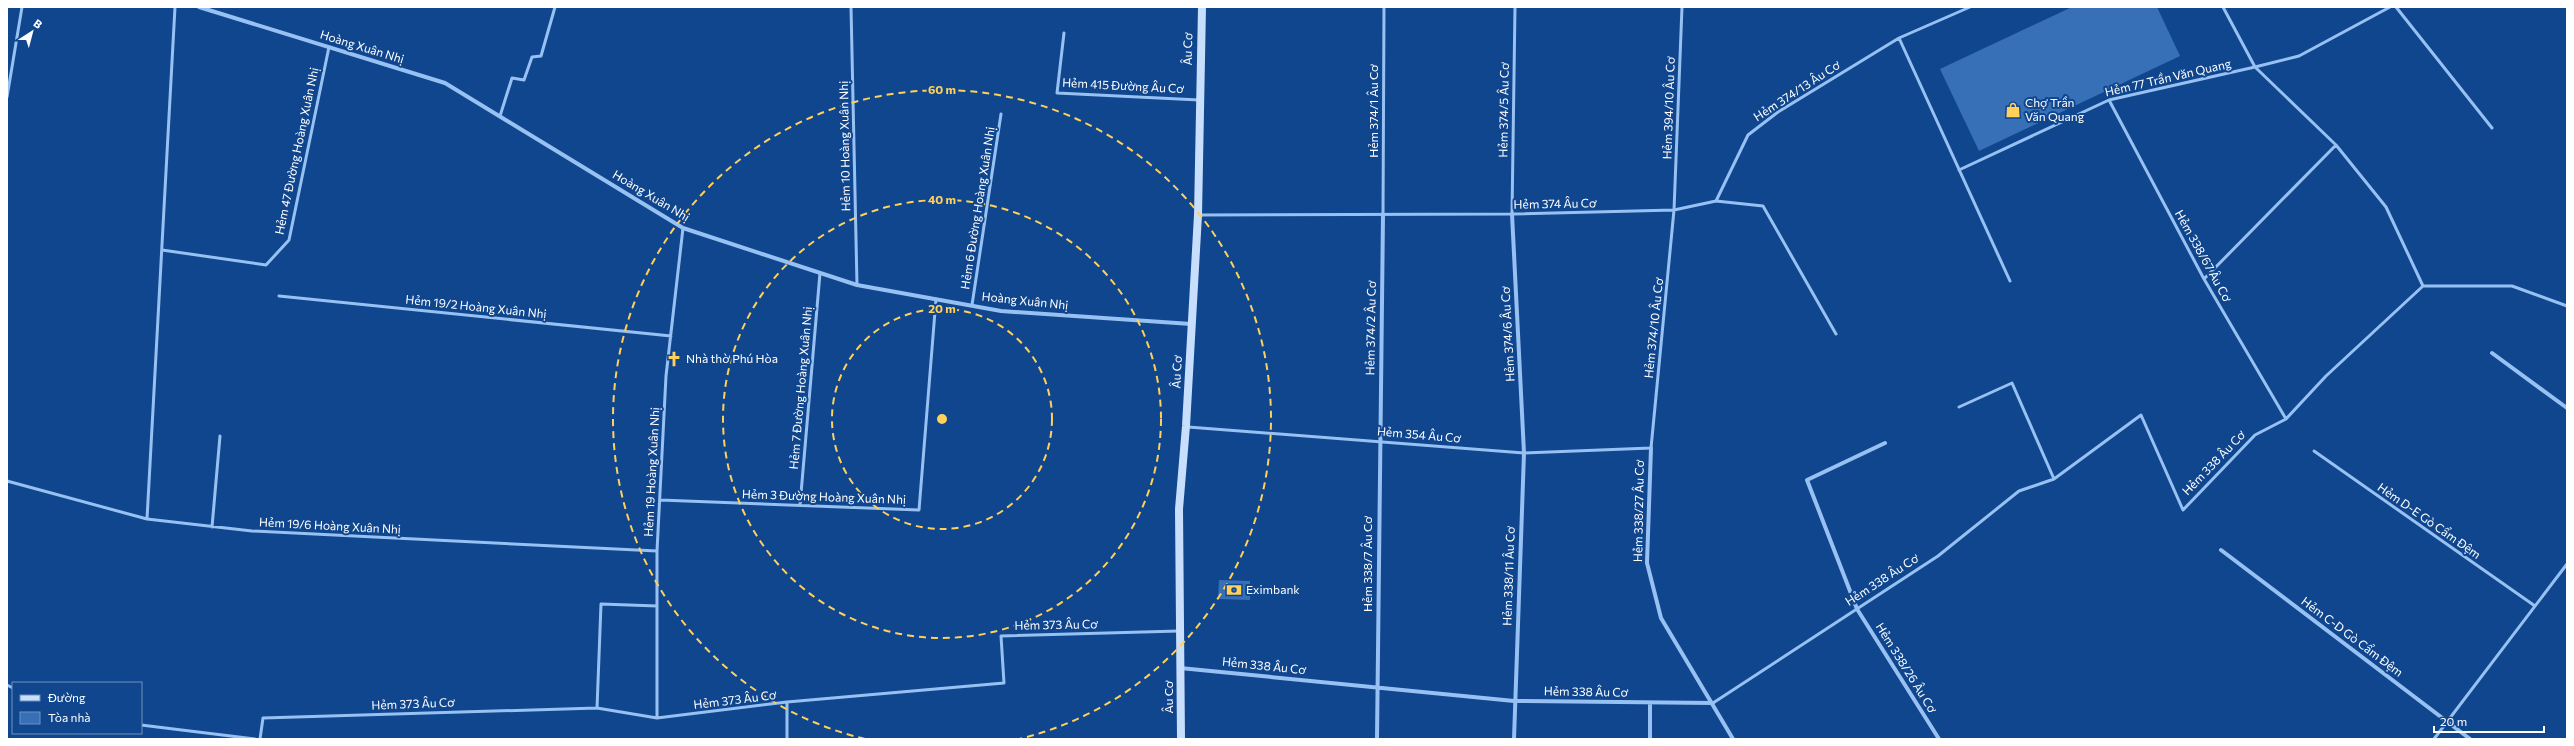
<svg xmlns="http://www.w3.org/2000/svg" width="2574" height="746" font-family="Commissioner,sans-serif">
<rect width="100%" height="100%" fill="#10468e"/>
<path fill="#3870b8" d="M2072 7H2157L2180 56 1979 151 1940 69Z
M1219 580 1250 581V600L1218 599Z"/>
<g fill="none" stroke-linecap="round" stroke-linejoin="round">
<path stroke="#98c1f3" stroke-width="3" d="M851 7 857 285
M1970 7 1899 38 2010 281
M2396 7 2492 128
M1064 33 1057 93 1199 100
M2255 67 2336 145 2386 207 2423 286H2512L2567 306
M2255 67 2299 56 2390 7
M7 97 22 7
M2109 100 2204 279 2286 419
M500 116 512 78 524 80 532 57 541 56 555 7
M1959 170 2109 100 2255 67 2223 7
M1716 201 1748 135 1778 112 1899 38
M1512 214 1515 7
M1199 215 1512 214 1674 210 1716 201 1763 206 1836 334
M1383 215 1384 7
M162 250 266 265 289 240 329 47
M2204 279 2336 145
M279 296 671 336
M972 305 1001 114
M1959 407 2012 383 2054 479
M1188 427 1524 453 1651 448 1674 210 1682 7
M2314 451 2535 606
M7 481 147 519 252 531 657 551
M660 500 919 510 936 299
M800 505 820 273
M147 519 175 7
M212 527 220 436
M7 685 13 688
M1713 703 1938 556 2019 491 2054 479 2141 415 2183 510 2255 435 2286 419 2326 376 2423 286
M597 708 601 604 657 606
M657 718V551L666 376 683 228
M141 725 255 739
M260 739 263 718 597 708 657 718 787 702 1004 683 1001 636 1179 631
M787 739V702
M2434 739 2567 564"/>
<path stroke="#98c1f3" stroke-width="4" d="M199 7 445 83 683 228 857 285 1001 311 1191 324
M1512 214 1524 453 1514 739
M2492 353 2567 408
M1885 443 1807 480 1857 609 1939 739
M1651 448 1647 563 1661 618 1733 739
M2221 550 2470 739
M1180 668 1514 701 1713 703
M1377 739 1383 215
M1650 739V704"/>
<path stroke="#c7defd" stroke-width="8" d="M1181 739 1179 509 1186 426 1198 215 1202 7"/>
</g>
<g fill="none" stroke="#ffd05a" stroke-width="2" stroke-dasharray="7 5">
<circle cx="942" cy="419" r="110"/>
<circle cx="942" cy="419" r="219"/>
<path d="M865 739A329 329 0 1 1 1019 739"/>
</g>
<defs>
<g id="shop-bare" transform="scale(1.2)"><path d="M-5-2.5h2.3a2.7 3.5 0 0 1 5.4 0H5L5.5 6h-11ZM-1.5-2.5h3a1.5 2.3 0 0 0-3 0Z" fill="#ffd05a" stroke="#10468e" stroke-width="2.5" paint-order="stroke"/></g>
<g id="church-bare" transform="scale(1.2)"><path d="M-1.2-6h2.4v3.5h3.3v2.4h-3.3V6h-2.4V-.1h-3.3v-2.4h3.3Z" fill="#ffd05a" stroke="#10468e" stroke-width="2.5" paint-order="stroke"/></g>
<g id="bank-bare" transform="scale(1.2)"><path d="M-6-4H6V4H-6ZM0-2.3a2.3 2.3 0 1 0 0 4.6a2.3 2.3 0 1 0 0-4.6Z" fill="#ffd05a" stroke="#10468e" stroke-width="2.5" paint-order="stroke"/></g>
</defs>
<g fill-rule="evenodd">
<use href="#shop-bare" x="2013" y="110"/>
<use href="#church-bare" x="674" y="359"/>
<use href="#bank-bare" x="1234" y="590"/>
</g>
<g text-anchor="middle" stroke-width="4" stroke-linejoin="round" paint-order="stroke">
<g font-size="12" fill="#fff" stroke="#10468e">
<text transform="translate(362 47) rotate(17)" y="4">Hoàng Xuân Nhị</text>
<text transform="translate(1188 49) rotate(-89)" y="4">Âu Cơ</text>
<text transform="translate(2168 78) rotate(-13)" y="4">Hẻm 77 Trần Văn Quang</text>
<text transform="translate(1123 86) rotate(3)" y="4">Hẻm 415 Đường Âu Cơ</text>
<text transform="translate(1797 91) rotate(-33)" y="4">Hẻm 374/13 Âu Cơ</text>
<text transform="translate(1669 108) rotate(-88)" y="4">Hẻm 394/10 Âu Cơ</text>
<text transform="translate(1504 110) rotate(-89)" y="4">Hẻm 374/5 Âu Cơ</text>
<text transform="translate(1374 111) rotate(-90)" y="4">Hẻm 374/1 Âu Cơ</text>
<text transform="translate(845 146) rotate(-91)" y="4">Hẻm 10 Hoàng Xuân Nhị</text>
<text transform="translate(297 151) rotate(-78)" y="4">Hẻm 47 Đường Hoàng Xuân Nhị</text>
<text transform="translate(651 196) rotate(31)" y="4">Hoàng Xuân Nhị</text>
<text transform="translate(1555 204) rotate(-1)" y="4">Hẻm 374 Âu Cơ</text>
<text transform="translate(978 208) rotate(-81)" y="4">Hẻm 6 Đường Hoàng Xuân Nhị</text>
<text transform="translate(2203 256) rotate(61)" y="4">Hẻm 338/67 Âu Cơ</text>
<text transform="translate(1025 301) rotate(6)" y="4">Hoàng Xuân Nhị</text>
<text transform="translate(476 307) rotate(6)" y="4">Hẻm 19/2 Hoàng Xuân Nhị</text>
<text transform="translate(1371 328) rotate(-89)" y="4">Hẻm 374/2 Âu Cơ</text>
<text transform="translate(1654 328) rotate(-84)" y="4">Hẻm 374/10 Âu Cơ</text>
<text transform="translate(1508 334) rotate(-93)" y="4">Hẻm 374/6 Âu Cơ</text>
<text transform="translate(1177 372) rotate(-87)" y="4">Âu Cơ</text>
<text transform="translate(801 388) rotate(-85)" y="4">Hẻm 7 Đường Hoàng Xuân Nhị</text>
<text transform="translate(1419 435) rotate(5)" y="4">Hẻm 354 Âu Cơ</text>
<text transform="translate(2214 463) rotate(-46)" y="4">Hẻm 338 Âu Cơ</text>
<text transform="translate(652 472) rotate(-87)" y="4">Hẻm 19 Hoàng Xuân Nhị</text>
<text transform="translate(824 497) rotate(2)" y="4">Hẻm 3 Đường Hoàng Xuân Nhị</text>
<text transform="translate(1639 511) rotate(-89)" y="4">Hẻm 338/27 Âu Cơ</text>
<text transform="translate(2429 521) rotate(35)" y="4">Hẻm D-E Gò Cẩm Đệm</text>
<text transform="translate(330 526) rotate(3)" y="4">Hẻm 19/6 Hoàng Xuân Nhị</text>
<text transform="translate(1368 564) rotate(-90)" y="4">Hẻm 338/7 Âu Cơ</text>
<text transform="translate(1509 576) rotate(-88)" y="4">Hẻm 338/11 Âu Cơ</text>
<text transform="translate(1882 580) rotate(-33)" y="4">Hẻm 338 Âu Cơ</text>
<text transform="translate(1056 625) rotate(-1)" y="4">Hẻm 373 Âu Cơ</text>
<text transform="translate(2352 637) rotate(37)" y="4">Hẻm C-D Gò Cẩm Đệm</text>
<text transform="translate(1264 666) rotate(6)" y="4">Hẻm 338 Âu Cơ</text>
<text transform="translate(1906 668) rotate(58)" y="4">Hẻm 338/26 Âu Cơ</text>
<text transform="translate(1586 692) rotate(1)" y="4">Hẻm 338 Âu Cơ</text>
<text transform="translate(1169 697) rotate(-90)" y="4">Âu Cơ</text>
<text transform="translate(735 700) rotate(-7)" y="4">Hẻm 373 Âu Cơ</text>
<text transform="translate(413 704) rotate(-2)" y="4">Hẻm 373 Âu Cơ</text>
</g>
<g font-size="12" fill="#fff" stroke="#10468e" text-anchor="start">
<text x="2025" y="107">Chợ Trần<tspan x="2025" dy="14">Văn Quang</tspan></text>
<text x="686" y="363">Nhà thờ Phú Hòa</text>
<text x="1246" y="594">Eximbank</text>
</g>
</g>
<circle cx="942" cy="419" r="6" fill="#ffd05a" stroke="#10468e" stroke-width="2"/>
<g font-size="12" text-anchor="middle" font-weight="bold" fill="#ffd05a" stroke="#10468e" stroke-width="4" stroke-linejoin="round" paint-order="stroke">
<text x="942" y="94">60 m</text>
<text x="942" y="204">40 m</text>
<text x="942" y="313">20 m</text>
</g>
<rect width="2574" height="746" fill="none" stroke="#ffffff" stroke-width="16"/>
<rect x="12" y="682" width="130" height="52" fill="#10468e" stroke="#7090bb"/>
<rect x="20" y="695" width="20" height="6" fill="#c7defd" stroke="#7090bb"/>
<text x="48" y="702" font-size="12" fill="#ffffff">Đường</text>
<rect x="20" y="712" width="20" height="12" fill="#3870b8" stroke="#7090bb"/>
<text x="48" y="722" font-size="12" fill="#ffffff">Tòa nhà</text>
<g transform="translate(32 32) rotate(36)" stroke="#10468e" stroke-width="3" paint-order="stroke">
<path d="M0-3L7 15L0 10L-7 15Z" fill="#ffffff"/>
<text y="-6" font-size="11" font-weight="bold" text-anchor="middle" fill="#ffffff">B</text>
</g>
<path d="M2434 726v6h110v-6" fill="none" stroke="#ffffff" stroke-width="2"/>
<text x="2440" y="726" font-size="12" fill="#ffffff" stroke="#10468e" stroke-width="3" paint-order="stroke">20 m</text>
</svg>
